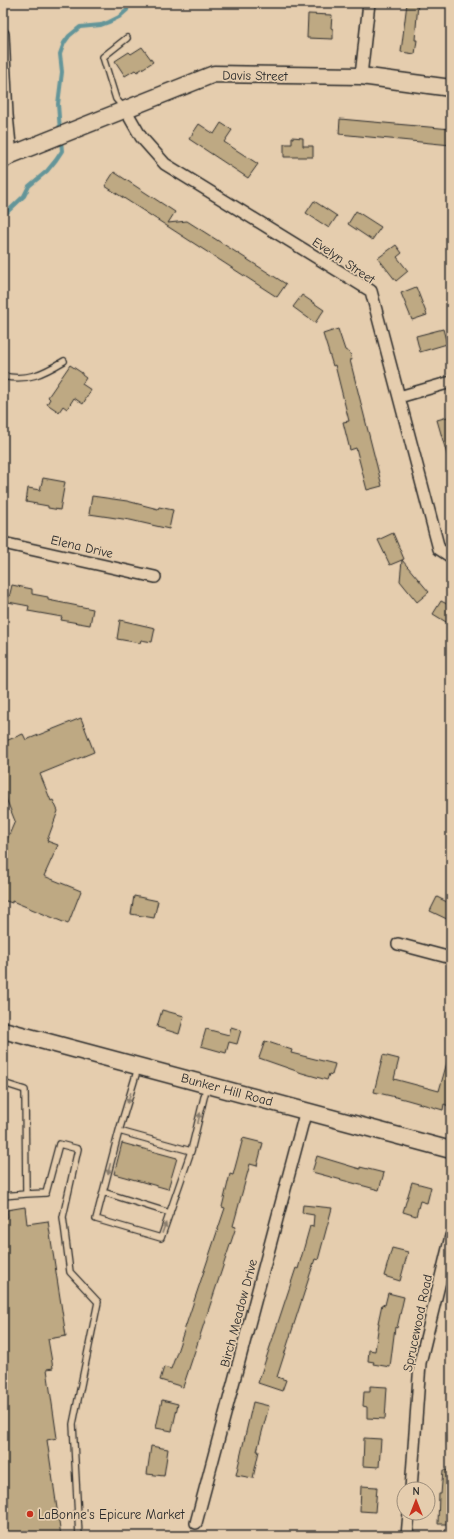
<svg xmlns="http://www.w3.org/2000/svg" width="454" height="1539" font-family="'Comic Neue',sans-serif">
<rect width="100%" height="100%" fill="#e5cdae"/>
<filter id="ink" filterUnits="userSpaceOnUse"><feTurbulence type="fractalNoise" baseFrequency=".025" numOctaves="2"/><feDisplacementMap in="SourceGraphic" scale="8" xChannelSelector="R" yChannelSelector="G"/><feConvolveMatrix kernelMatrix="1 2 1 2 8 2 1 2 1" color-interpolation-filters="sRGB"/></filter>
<g filter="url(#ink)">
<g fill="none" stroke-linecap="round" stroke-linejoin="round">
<path stroke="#649599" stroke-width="4" d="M60 131 58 104 62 72 60 54 64 43 69 36 80 27 101 25 109 22 119 17 127 10 128 3
M3 216 24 196 29 186 47 171 56 160 62 151 61 140"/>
</g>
<path fill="#bea983" stroke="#2b2b2b" d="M407 3H418L415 40H417L415 54 401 52Z
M308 14 332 15 331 28 333 29V39L307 38Z
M142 47 153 62 137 72 135 70 125 76 115 61 129 52 131 54Z
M340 119 451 129V145L339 134Z
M221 123 232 130 224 142 258 164 248 178 189 139 199 124 214 134Z
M292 137 303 138V146H313V157H284V144H292Z
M114 172 175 212 168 223 187 221 286 284 277 297 105 186Z
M314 201 337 216 329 228 306 213Z
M356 211 381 227 372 240 348 224Z
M396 245 402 253 397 257 408 271 396 281 378 258Z
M416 287 427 315 412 320 401 293Z
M302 295 324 310 315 323 293 307Z
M338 329 345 350 350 353 352 360H350L382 486 367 490 356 448 350 450 343 422 349 421 335 365 333 366 323 334Z
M443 329 447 344 420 352 416 336Z
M70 365 82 373V375L86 378 82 384 91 390 83 404 74 398 67 409 63 406 59 412 47 404 50 399 48 397Z
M451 416V458H448L437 420Z
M43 478 65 482 60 510 48 508V506L26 502 28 488 40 490Z
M92 496 127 501 158 509 159 507 173 510 169 529 130 520 89 514Z
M393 533 404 559 402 560 429 592 417 602 400 581 402 560 390 565 378 540Z
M12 585 32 589V594L48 597V600L93 609 90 625 61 620 62 617 28 611 29 606 8 602Z
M441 601 451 606V625L433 614Z
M120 620 155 628 152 642 141 640 140 643 117 639Z
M81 718 94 752 40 774 51 801 53 800 58 811 47 841 58 845 44 876 81 891 68 924 12 901V903L3 900V849L15 821 3 791V742L23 734 26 740Z
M134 896 158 901 154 918 131 914Z
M437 897 451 904V921L430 911Z
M162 1010 184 1016 179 1034 157 1027Z
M231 1027 241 1030 237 1044 229 1042 226 1053 201 1046 206 1029 229 1035Z
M265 1041 292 1050 291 1053 335 1064 332 1075 329 1074 327 1080 302 1073 259 1058Z
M383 1055 399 1059 394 1079 439 1091 448 1059H451V1107L444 1104 443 1110 404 1099 374 1092Z
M243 1138 263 1143 257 1166 250 1164 233 1226 236 1227 183 1387 160 1380 164 1367 171 1369 176 1355 225 1208 222 1207 230 1174 233 1175Z
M122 1143 177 1158 168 1189 114 1174Z
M317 1156 360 1169V1167L384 1173 379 1190 312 1172Z
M412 1182 431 1187 427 1203 420 1201 416 1216 403 1212Z
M303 1205 332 1208 318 1260 315 1259 277 1377 286 1380 282 1391 258 1383 296 1268 298 1269 310 1226 313 1227 314 1215 302 1213Z
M25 1207 27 1224 48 1221 66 1336 48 1339 53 1368 47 1369 57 1438 47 1440 61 1536H3V1218L8 1217 7 1210Z
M392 1248 408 1252 400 1281 384 1276Z
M388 1293 404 1297 397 1328 395 1327 390 1367 373 1364 374 1362 368 1361 369 1350 375 1351 379 1323H378L382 1304 385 1305Z
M370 1386 387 1387 385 1419 367 1418V1407L363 1406 364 1392H370Z
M162 1400 178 1404 172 1431 156 1428Z
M253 1402 269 1406 257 1451H259L253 1478 236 1475Z
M364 1438 381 1439 379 1467 363 1466Z
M151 1446 168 1449 164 1476 147 1474Z
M443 1470 451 1471V1524H438L439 1494H441Z
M361 1486 377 1487 375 1512 360 1511Z"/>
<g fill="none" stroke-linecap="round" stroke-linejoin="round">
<g stroke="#2b2b2b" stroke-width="8">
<path id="service" d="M124 108 116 99 103 57 127 38
M3 376C27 382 44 373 64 361
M138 1068 119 1131 96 1219 161 1238 191 1151 207 1085
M3 1083 25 1090 26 1194 3 1196
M119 1131 191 1151
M103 1192 170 1213
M26 1194 46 1193 59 1144 78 1149 63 1217 70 1272 98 1302 73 1424 79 1536"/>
</g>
<g stroke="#2b2b2b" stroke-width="14">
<path id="minor" d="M3 34 7 115 11 155
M361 76 369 3
M125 109 141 137 165 164 371 291 439 549 451 557
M399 397 451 382
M3 543 155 577
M398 944 451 958
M411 1489 420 1363 451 1236
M196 1523 306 1110
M407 1536 409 1513"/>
</g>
<g stroke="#2b2b2b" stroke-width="19">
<path id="secondary" d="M3 160 11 155 214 74 361 76 451 88
M3 1030 451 1150"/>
</g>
<use href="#service" stroke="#e5cdae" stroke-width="5.5"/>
<use href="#minor" stroke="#e5cdae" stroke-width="11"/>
<use href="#secondary" stroke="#e5cdae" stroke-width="16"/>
</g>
<defs><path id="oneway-solid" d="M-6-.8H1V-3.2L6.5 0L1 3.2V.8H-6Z"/></defs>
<g fill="#887c6c">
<use href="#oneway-solid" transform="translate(129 1098) rotate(108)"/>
<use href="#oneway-solid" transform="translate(199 1118) rotate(-77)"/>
<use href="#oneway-solid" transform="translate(109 1169) rotate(104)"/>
<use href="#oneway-solid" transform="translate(164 1228) rotate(-70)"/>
</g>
</g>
<circle fill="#c8321e" stroke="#e5cdae" stroke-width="1.5" cx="30" cy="1514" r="4"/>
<g text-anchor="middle" stroke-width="3.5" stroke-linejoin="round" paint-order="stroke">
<g font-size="13" fill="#2b2b2b" stroke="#e5cdae">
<text transform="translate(255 75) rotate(1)" y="5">Davis Street</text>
<text transform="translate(344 260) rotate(34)" y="5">Evelyn Street</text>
<text transform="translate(82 546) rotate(13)" y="5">Elena Drive</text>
<text transform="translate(227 1089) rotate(15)" y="5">Bunker Hill Road</text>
<text transform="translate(238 1313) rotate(-75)" y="5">Birch Meadow Drive</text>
<text transform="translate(417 1323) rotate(-78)" y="5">Sprucewood Road</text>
</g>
<g font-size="13" fill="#2b2b2b" stroke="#e5cdae" text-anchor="start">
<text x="38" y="1519">LaBonne's Epicure Market</text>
</g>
</g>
<rect width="454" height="1539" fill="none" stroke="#e5cdae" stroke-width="16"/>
<rect x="8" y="8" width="438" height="1523" fill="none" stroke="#2b2b2b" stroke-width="1.5" filter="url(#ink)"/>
<g transform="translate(416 1501)"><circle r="19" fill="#e5cdae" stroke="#9b8c7a"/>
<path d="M0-3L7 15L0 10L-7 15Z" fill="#c8321e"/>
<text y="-6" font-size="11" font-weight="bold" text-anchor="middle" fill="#2b2b2b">N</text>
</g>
</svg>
